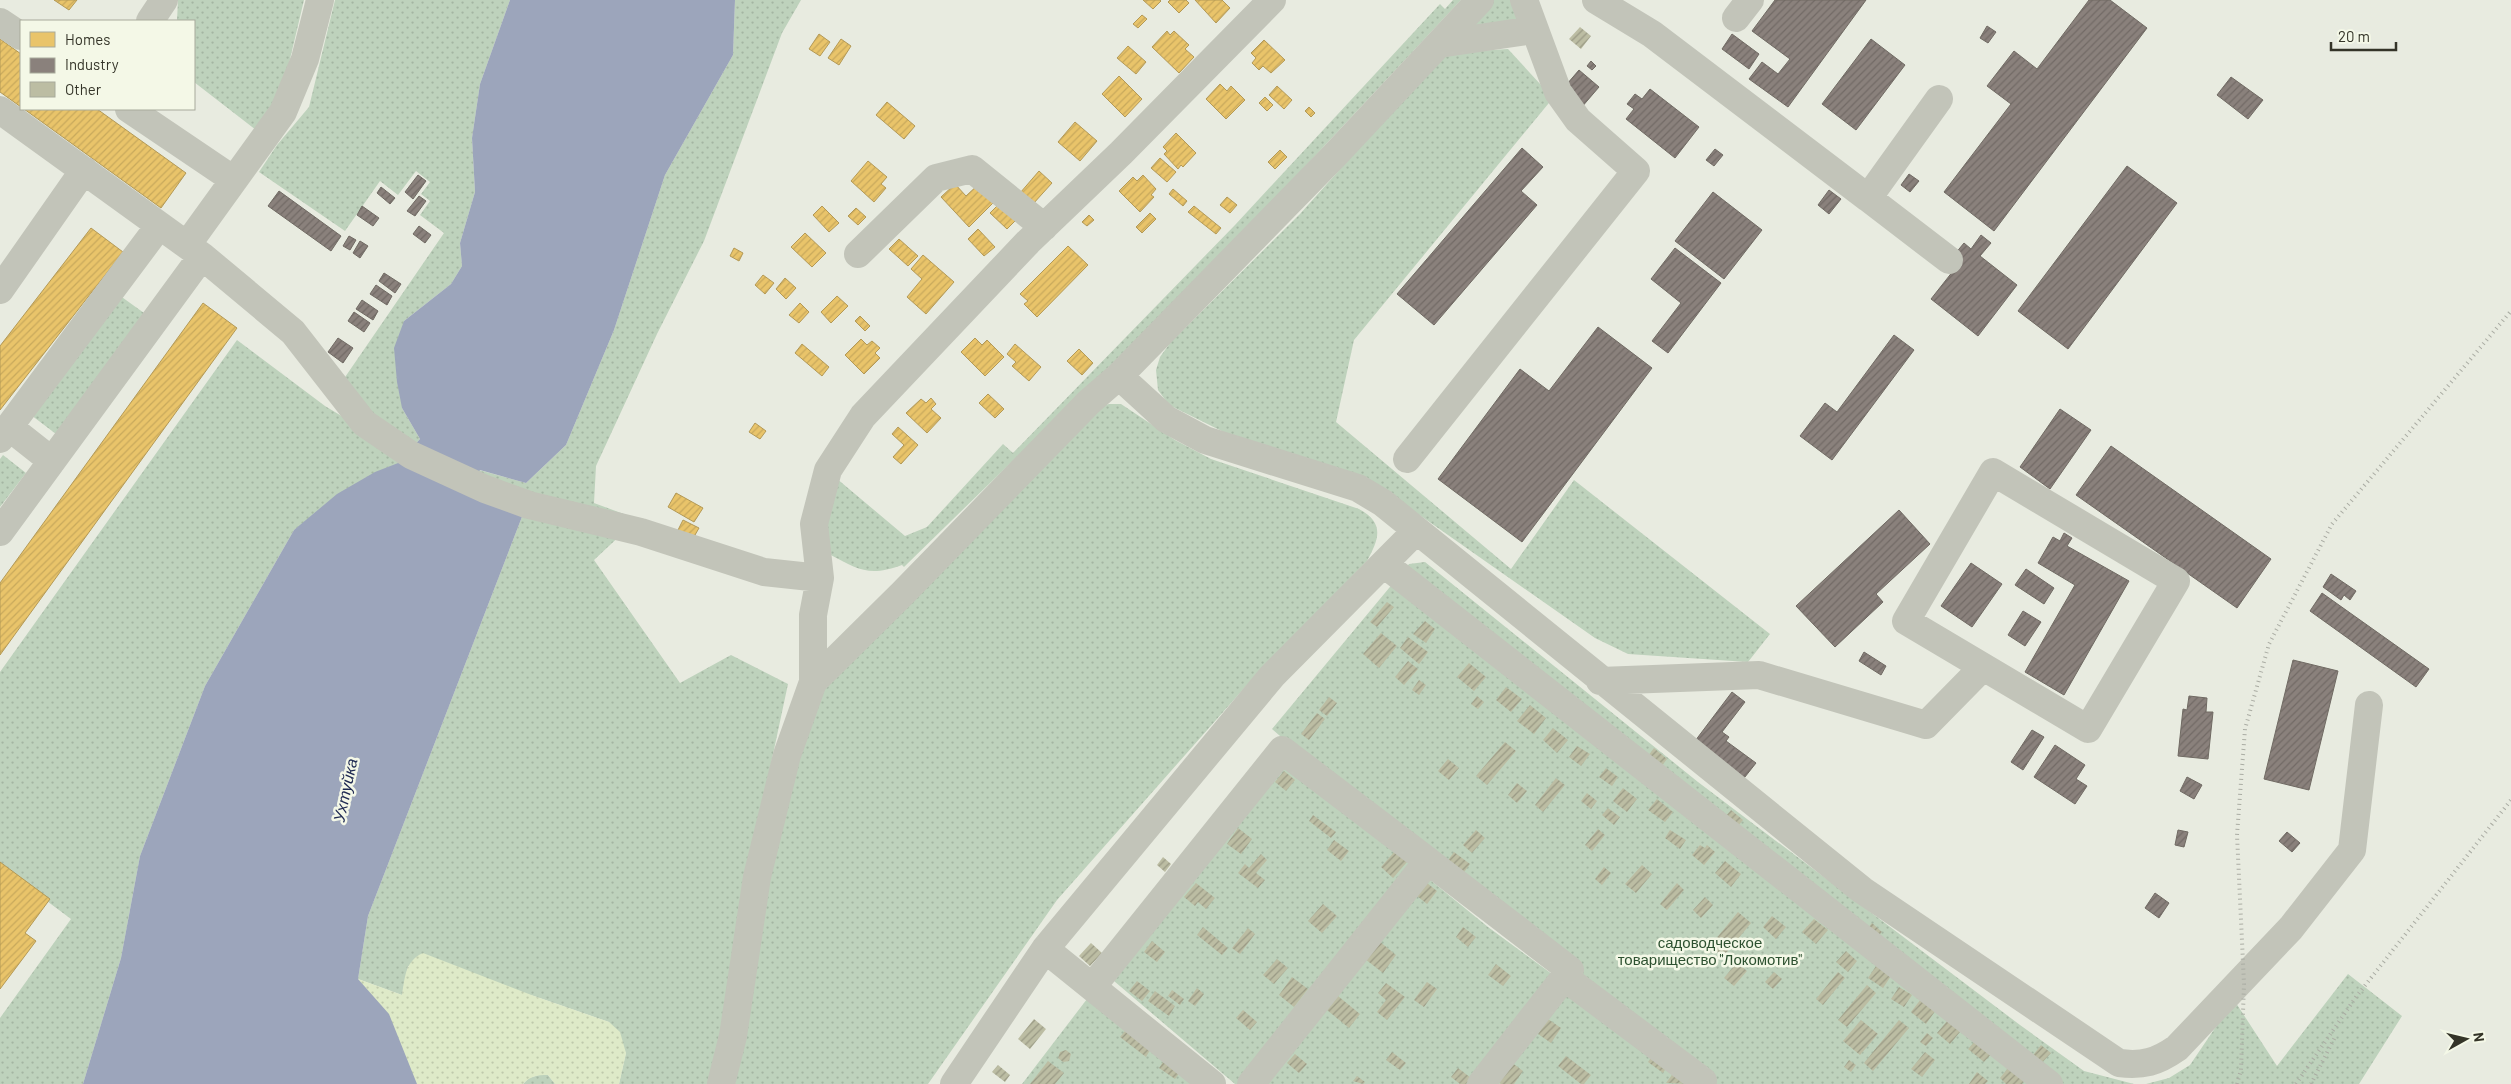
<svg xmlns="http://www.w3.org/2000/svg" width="2511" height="1084" font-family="Barlow,sans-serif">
<defs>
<pattern id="grass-dots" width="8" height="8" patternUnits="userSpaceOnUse" patternTransform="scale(1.25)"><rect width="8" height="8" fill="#bed2bc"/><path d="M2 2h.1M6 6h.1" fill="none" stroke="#a4b5a2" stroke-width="1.8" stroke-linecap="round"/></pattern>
<pattern id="sand-dots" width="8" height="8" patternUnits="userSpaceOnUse" patternTransform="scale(1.25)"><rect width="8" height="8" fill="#deeac8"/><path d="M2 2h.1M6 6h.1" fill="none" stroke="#bfc9ac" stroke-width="1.8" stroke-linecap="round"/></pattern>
<pattern id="homes-hatch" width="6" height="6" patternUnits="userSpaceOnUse" patternTransform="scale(1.25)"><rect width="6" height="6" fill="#e9c46a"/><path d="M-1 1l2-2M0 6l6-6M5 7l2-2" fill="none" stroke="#c8a95c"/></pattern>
<pattern id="industry-hatch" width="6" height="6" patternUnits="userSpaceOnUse" patternTransform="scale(1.25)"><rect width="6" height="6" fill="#8a817c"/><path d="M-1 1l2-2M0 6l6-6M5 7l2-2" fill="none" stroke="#726a66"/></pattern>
<pattern id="building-hatch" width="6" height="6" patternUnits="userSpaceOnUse" patternTransform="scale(1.25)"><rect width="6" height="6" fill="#bcbda3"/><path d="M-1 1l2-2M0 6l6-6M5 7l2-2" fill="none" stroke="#9a9a85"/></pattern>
</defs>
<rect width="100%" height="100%" fill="#e8ebe0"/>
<path fill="url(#grass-dots)" d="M178 0H304L281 97 256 130 194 82V21H177Z
M335 0H510L480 84 472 138 475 192 460 243 462 266 451 284 404 321 402 408 420 439 409 451 341 383 444 233 420 215 430 201 421 194 430 182 416 171 398 195 380 181 345 231 259 172 277 145 309 107Z
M735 0H801L782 33 704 241 657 334 596 466 594 503 632 517 471 481 479 470 526 483 566 445 614 330 665 175 733 55Z
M1453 0H1461L1242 234 1243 236 904 567 902 565C869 577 859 570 829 554L825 532 836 478 905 536 927 527 1003 444 1013 453 1235 225 1440 4 1445 9Z
M1487 0H1518L1517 19 1461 35Z
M1508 49 1553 98 1354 340 1336 422 1511 569 1574 480 1770 634 1748 662 1628 654 1595 638 1371 481 1244 442 1169 405 1158 390 1156 370 1160 357 1170 343 1300 214 1444 53Z
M119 295 144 313 56 434 31 415Z
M237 340 325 406 411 458 294 530 205 686 140 856 121 958 83 1084H0V1018L71 919 0 866V672Z
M1109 404H1121L1175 440 1211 459 1359 509C1385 523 1379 539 1367 561L1254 677 1057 900 928 1084H735L763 908 784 801 819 691 1098 407Z
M3 455 26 473 0 507V459Z
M525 509 626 530 594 560 680 683 731 655 788 684 753 848 712 1084H619L626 1053 609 1022 534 996 408 966 402 995 358 979 368 916Z
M1425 562 1698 782 2020 1025 2084 1071 2134 1084H1493L1568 987 1272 729 1409 564Z
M1286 763 1412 861 1239 1084H1235L1114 981Z
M1423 874 1488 927 1552 974 1471 1084H1264Z
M2348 974 2402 1016 2359 1084H2146L2169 1078 2190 1065 2234 1000 2277 1066Z
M1087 999 1199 1084H1022Z
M539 1075H548L555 1084H523L529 1078Z"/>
<path fill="url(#sand-dots)" d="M423 953 534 996 609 1022 620 1032 626 1053 619 1084H555L548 1075C537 1075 530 1076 523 1084H417L358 979 402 995C405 977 405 961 423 953Z"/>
<path fill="#9ca5bb" d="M510 0H735L733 55 665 175 614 330 566 445 526 483 480 470 471 481 409 451 420 439 402 408 397 382 394 348 404 321 451 284 462 266 460 243 475 192 472 138 480 84Z
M411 458 525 509 368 916 358 979 389 1014 417 1084H83L121 958 140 856 205 686 294 530 337 494 375 472Z"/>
<path fill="url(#homes-hatch)" stroke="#b39956" d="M54 0H77L69 10Z
M1143 0H1160L1161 1 1153 9Z
M1170 0H1186L1189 3 1179 13 1168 2Z
M1195 0H1222L1230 8 1216 23Z
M1142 15 1147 19 1138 28 1133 24Z
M1167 31 1170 35 1174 31 1189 45 1185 49 1194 57 1179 73 1152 47Z
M819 34 830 42 820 56 809 49Z
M0 39 21 54V107L0 92Z
M841 39 851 46 839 65 828 58Z
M1264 40 1285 60 1271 73 1263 66 1259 70 1252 63 1256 58 1251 53Z
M1128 46 1146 62 1136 74 1117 58Z
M1119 76 1142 99 1125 117 1102 94Z
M1220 84 1227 91 1231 86 1245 100 1226 119 1206 99Z
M1277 86 1292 100 1284 109 1269 95Z
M1265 97 1273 105 1267 111 1259 103Z
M887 102 915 126 904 139 876 115Z
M1309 107 1315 113 1311 117 1305 111Z
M24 109H97L186 173 161 208Z
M1075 122 1097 141 1080 161 1058 142Z
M1176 133 1196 153 1183 167 1181 165 1178 169 1164 154 1167 151 1163 147Z
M1280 150 1287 157 1275 169 1268 162Z
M1160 158 1176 172 1167 182 1151 168Z
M868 161 887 177 881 184 886 188 874 202 851 181Z
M1039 171 1052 183 1033 204 1020 193Z
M1143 175 1156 189 1151 195 1154 197 1140 212 1119 191 1133 177 1137 181Z
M980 183 996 200 969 227 941 197 955 184 966 196Z
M1173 189 1187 201 1183 206 1169 194Z
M1227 197 1237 205 1230 213 1220 205Z
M1002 201 1019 217 1007 229 990 213Z
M822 206 839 223 829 232 813 215Z
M1194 206 1221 228 1216 234 1188 212Z
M856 208 866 217 858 225 848 216Z
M1150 213 1156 219 1142 233 1136 227Z
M1089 215 1094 220 1087 226 1082 222Z
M91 228 123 252 0 410V346Z
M978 229 995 247 984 256 968 239Z
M805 233 826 253 812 267 791 247Z
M899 239 918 256 908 266 889 249Z
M1068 246 1088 265 1037 317 1024 304 1028 301 1020 294Z
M734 248 743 253 739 261 730 256Z
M923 255 954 282 926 314 907 297 922 279 911 269Z
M763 275 774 283 765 294 755 285Z
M785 278 796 288 786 299 776 289Z
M837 296 848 306 831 323 821 312Z
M203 303 237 328 0 655V583Z
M800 303 809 312 799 323 789 315Z
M860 316 870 326 865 331 855 321Z
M975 338 982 345 987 340 1004 357 985 376 961 352Z
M861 339 867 345 872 341 880 348 875 353 880 358 864 374 845 355Z
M802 344 829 367 822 376 795 353Z
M1015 344 1041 367 1029 381 1012 366 1016 362 1007 354Z
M1079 349 1093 363 1082 375 1067 361Z
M988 394 1004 409 995 418 979 403Z
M931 398 936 404 931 409 941 418 927 433 906 413 921 399 926 403Z
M755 423 766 431 760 439 749 432Z
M898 427 918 445 901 464 893 457 904 445 892 434Z
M676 493 703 508 694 522 668 507Z
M683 520 699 528 691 542 676 534Z
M0 862 50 899 25 933 36 941 0 989Z"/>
<path fill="url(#industry-hatch)" stroke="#706a63" d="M1775 0H1866L1788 107 1749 79 1762 62 1778 74 1790 59 1752 31Z
M2089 0H2110L2147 28 1994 231 1944 192 2011 104 1987 86 2014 51 2037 69Z
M1987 26 1996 32 1988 43 1980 38Z
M1732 34 1759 54 1749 69 1722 49Z
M1871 39 1905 65 1856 130 1822 104Z
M1591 61 1596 66 1592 70 1587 66Z
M1579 70 1599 87 1581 108 1561 91Z
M2231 77 2263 100 2248 119 2217 95Z
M1650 89 1699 127 1675 158 1626 119 1634 109 1627 104 1635 94 1642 99Z
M1522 148 1543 167 1521 191 1537 205 1434 325 1397 294Z
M1715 149 1723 155 1714 166 1706 160Z
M2127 166 2177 203 2068 349 2018 311Z
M1909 174 1919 181 1910 192 1901 185Z
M418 175 426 181 413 199 405 192Z
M381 187 395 198 390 204 377 193Z
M1829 190 1841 199 1829 214 1818 205Z
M279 191 341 236 331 251 268 206Z
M1713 192 1762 230 1724 279 1675 241Z
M419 196 426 201 415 216 407 211Z
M362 206 379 218 373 226 357 215Z
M419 226 431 235 425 243 413 234Z
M1981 235 1991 243 1980 256 2017 285 1978 336 1931 299 1957 266 1950 260 1964 243 1971 249Z
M349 236 356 240 350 250 343 246Z
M360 241 368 246 360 258 353 253Z
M1675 248 1721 283 1668 353 1652 341 1681 303 1651 279Z
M384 273 401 284 395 293 379 281Z
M376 285 392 296 387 305 370 294Z
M362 300 378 311 373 320 356 309Z
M354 312 370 323 364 332 348 321Z
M1598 327 1652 368 1522 542 1438 479 1520 369 1549 391Z
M1894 335 1914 350 1832 460 1800 436 1825 403 1837 412Z
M338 338 353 348 343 363 328 352Z
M2060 409 2091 430 2050 489 2020 467Z
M2111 446 2271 559 2237 608 2076 495Z
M1899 510 1930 544 1876 594 1883 602 1835 647 1796 606Z
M2064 533 2072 538 2067 546 2129 581 2064 695 2025 672 2075 585 2038 563 2053 537 2060 541Z
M1971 563 2002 584 1972 627 1941 606Z
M2026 569 2054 588 2044 604 2015 585Z
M2331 574 2356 591 2350 600 2344 595 2341 600 2323 587Z
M2322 593 2429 669 2416 687 2310 611Z
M2023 611 2041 622 2025 646 2008 635Z
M1864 652 1886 666 1881 675 1859 661Z
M2293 660 2338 671 2309 790 2264 779Z
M1732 692 1745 702 1722 732 1729 737 1726 741 1756 763 1741 782 1692 745Z
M2189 696 2207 698 2206 712H2213L2208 759 2178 756 2183 709 2187 710Z
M2032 730 2044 737 2023 770 2011 762Z
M2055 745 2085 765 2076 779 2087 786 2075 804 2034 777Z
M2187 777 2202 785 2194 799 2180 791Z
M2178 830 2188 832 2184 847 2175 845Z
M2287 832 2300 843 2292 852 2279 841Z
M2155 893 2169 903 2159 918 2145 908Z"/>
<path fill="url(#building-hatch)" d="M1580 27 1591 36 1581 49 1569 39Z
M1387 602 1394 607 1377 627 1370 622Z
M1425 621 1435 629 1426 643 1413 634Z
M1381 633 1397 646 1379 668 1363 654Z
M1408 637 1428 652 1419 664 1400 648Z
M1408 661 1418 669 1404 685 1395 677Z
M1469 663 1486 677 1474 691 1457 677Z
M1419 680 1426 685 1419 695 1412 690Z
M1506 687 1522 699 1511 712 1496 700Z
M1477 696 1484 702 1478 709 1471 704Z
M1329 697 1337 703 1327 716 1319 710Z
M1530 705 1546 718 1534 734 1517 721Z
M1317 713 1325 719 1309 740 1301 734Z
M1553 728 1568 740 1557 753 1543 740Z
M1505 742 1516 751 1487 785 1476 776Z
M1577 746 1590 754 1581 766 1569 757Z
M1654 748 1667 759 1658 771 1645 760Z
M1448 759 1459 768 1449 780 1438 771Z
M1606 768 1618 777 1612 786 1599 777Z
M1284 771 1295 780 1286 791 1275 782Z
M1556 778 1565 785 1543 812 1535 805Z
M1517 783 1527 791 1517 803 1508 795Z
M1623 788 1637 799 1627 812 1613 801Z
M1587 793 1597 801 1591 809 1581 801Z
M1657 799 1673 812 1665 822 1648 810Z
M1608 808 1620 817 1614 825 1602 815Z
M1731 810 1743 820 1737 827 1725 817Z
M1313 815 1336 832 1331 838 1309 821Z
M1238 828 1252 839 1241 854 1227 844Z
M1598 829 1605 835 1592 851 1585 845Z
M1476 830 1485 838 1472 853 1463 845Z
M1670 830 1686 840 1680 849 1665 838Z
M1334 840 1349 851 1341 861 1327 850Z
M1700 845 1705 848 1707 845 1715 852 1704 865 1692 855Z
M1395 851 1407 862 1393 878 1381 867Z
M1454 852 1470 864 1462 875 1446 863Z
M1261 854 1267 860 1256 873 1265 880 1258 888 1238 873 1245 864 1249 868Z
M1163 857 1171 864 1165 872 1157 865Z
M1725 861 1741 874 1731 887 1715 873Z
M1642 865 1652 874 1636 893 1625 884Z
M1604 867 1611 873 1602 885 1595 879Z
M1196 883 1215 898 1206 909 1198 902 1195 906 1184 897Z
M1427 883 1437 891 1427 904 1417 896Z
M1677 883 1684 890 1667 910 1660 904Z
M1705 897 1713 905 1701 918 1693 910Z
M1323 904 1337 916 1322 933 1308 921Z
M1738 912 1751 923 1723 957 1710 946Z
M1772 916 1786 927 1776 939 1763 927Z
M1814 919 1828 930 1816 944 1802 932Z
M1872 923 1882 932 1874 941 1864 933Z
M1203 927 1228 948 1222 955 1197 935Z
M1463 927 1476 937 1468 947 1456 937Z
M1248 928 1255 934 1240 954 1232 948Z
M1152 941 1165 952 1157 962 1144 952Z
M1379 941 1396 955 1383 973 1365 959Z
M1091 943 1102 953 1090 966 1079 956Z
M1846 951 1857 961 1848 972 1836 962Z
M1277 959 1288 968 1274 984 1263 975Z
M1737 962 1747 971 1734 986 1724 978Z
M1496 964 1511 976 1503 986 1488 975Z
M1876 966 1891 976 1883 988 1868 978Z
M1774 972 1782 979 1773 989 1765 982Z
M1838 972 1845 978 1823 1005 1816 999Z
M1292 977 1308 989 1294 1007 1279 995Z
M1137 981 1150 991 1142 1001 1129 991Z
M1427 982 1437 989 1424 1007 1414 1000Z
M1386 983 1405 997 1387 1020 1377 1012 1386 1000 1378 993Z
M1867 985 1876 993 1847 1027 1838 1020Z
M1899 987 1912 995 1904 1007 1891 999Z
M1197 988 1204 994 1195 1006 1188 1001Z
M1172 990 1184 999 1180 1005 1168 996Z
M1155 991 1175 1006 1169 1016 1148 1001Z
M1338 996 1360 1014 1349 1028 1327 1010Z
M1921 999 1936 1010 1926 1024 1911 1012Z
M1243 1010 1257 1022 1250 1030 1236 1018Z
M1034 1019 1046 1029 1030 1049 1018 1039Z
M1548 1019 1561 1028 1551 1043 1538 1034Z
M1861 1020 1878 1034 1860 1055 1843 1041Z
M1899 1020 1909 1028 1873 1071 1864 1063Z
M1947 1021 1960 1032 1950 1044 1937 1033Z
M1125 1031 1150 1050 1146 1057 1120 1037Z
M1927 1033 1933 1038 1926 1046 1920 1042Z
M1977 1039 1993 1052 1984 1062 1968 1049Z
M2041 1045 2051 1053 2039 1066 2030 1059Z
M1066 1050 1071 1054 1069 1061 1063 1062 1058 1058 1060 1052Z
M1392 1052 1406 1063 1400 1070 1386 1060Z
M1925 1052 1935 1060 1922 1077 1911 1069Z
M1295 1054 1307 1064 1299 1073 1287 1063Z
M1653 1055 1668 1065 1663 1073 1648 1062Z
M1566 1056 1591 1075 1584 1084H1581L1558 1066Z
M1165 1059 1181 1071 1175 1079 1159 1068Z
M1849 1060 1856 1065 1851 1072 1844 1067Z
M1048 1061 1064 1073 1055 1084H1030Z
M1511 1062 1523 1071 1514 1084H1501L1497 1081Z
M998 1065 1010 1075 1005 1082 992 1072Z
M1458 1068 1471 1078 1466 1084H1460L1451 1077Z
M1677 1068 1689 1084 1666 1083Z
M2008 1068 2024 1081 2022 1084H2006L2000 1078Z
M1977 1072 1988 1081 1985 1084H1969Z
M1357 1076 1365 1082 1363 1084 1353 1081Z"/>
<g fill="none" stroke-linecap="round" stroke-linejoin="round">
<path stroke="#c2c4b9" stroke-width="28" d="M1480 0 1335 155 1119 376 1166 419 1205 440 1358 488 1383 503 1862 890 2119 1063C2143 1066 2157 1062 2177 1048L2291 928 2352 850 2369 705
M1596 0 1652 34 1868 198 1939 99
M1736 18 1750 0
M150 21 164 0
M0 22 21 36
M1439 44 1534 30
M129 109 234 180
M0 110 202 256 293 332 364 423 411 455 485 489 529 505 641 532 764 572 820 578
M1868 198 1949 260
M187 245 283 112 305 59 320 0
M858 254 936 178 972 169 1044 227
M0 290 84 170
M9 427 52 461
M0 439 159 226
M1407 459 1636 171 1578 120 1558 92 1524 0
M1993 472 2176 581 2088 729 1906 621Z
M0 532 202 256
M1384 564 2049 1084
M1600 681 1759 675 1926 725 1983 667
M813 682V615L820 578 814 524 828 470 863 416 1028 242 1121 153 1272 0
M1428 861 1570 970 1481 1084
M1045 949 1212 1084
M1564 977 1703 1081 1701 1084
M1092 987 1282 750 1428 861 1251 1084
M721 1084 733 1036 757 877 787 755 813 682 903 593 1089 402 1119 376
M954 1084 1045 949 1272 676 1416 531"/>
<path stroke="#aaaca3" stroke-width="4" stroke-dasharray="1 4" stroke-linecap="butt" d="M2237 1084 2241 1070 2244 984 2237 835 2245 729 2269 644 2332 524 2511 311
M2296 1084 2356 997 2511 800
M2311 1084 2335 1037"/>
</g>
<g text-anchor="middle" stroke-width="5" stroke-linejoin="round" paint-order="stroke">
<g font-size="15" fill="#2d5130" stroke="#f4f8e7">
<text x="1710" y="948">садоводческое<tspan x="1710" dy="17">товарищество "Локомотив"</tspan></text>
</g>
<g font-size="16" font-style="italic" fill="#202b53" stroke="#f4f8e7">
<text transform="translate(345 790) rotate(-78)" y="6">Ухтуйка</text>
</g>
</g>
<rect x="20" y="20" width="175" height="90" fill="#f4f8e7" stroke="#a7aa9b"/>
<rect x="30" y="32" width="25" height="15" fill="#e9c46a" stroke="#a7aa9b"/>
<text x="65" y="45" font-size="15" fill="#343428">Homes</text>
<rect x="30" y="58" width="25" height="15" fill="#8a817c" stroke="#a7aa9b"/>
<text x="65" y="70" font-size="15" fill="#343428">Industry</text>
<rect x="30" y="82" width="25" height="15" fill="#bcbda3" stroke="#a7aa9b"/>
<text x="65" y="95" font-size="15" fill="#343428">Other</text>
<g transform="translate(2466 1039) rotate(82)" stroke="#f4f8e7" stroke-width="4" paint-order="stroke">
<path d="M0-4L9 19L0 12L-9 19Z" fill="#343428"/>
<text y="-8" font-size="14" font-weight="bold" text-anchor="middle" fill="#343428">N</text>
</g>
<path d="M2331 42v8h65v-8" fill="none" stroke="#343428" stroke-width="2.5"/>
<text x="2338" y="42" font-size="15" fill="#343428" stroke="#f4f8e7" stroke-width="4" paint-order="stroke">20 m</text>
</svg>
